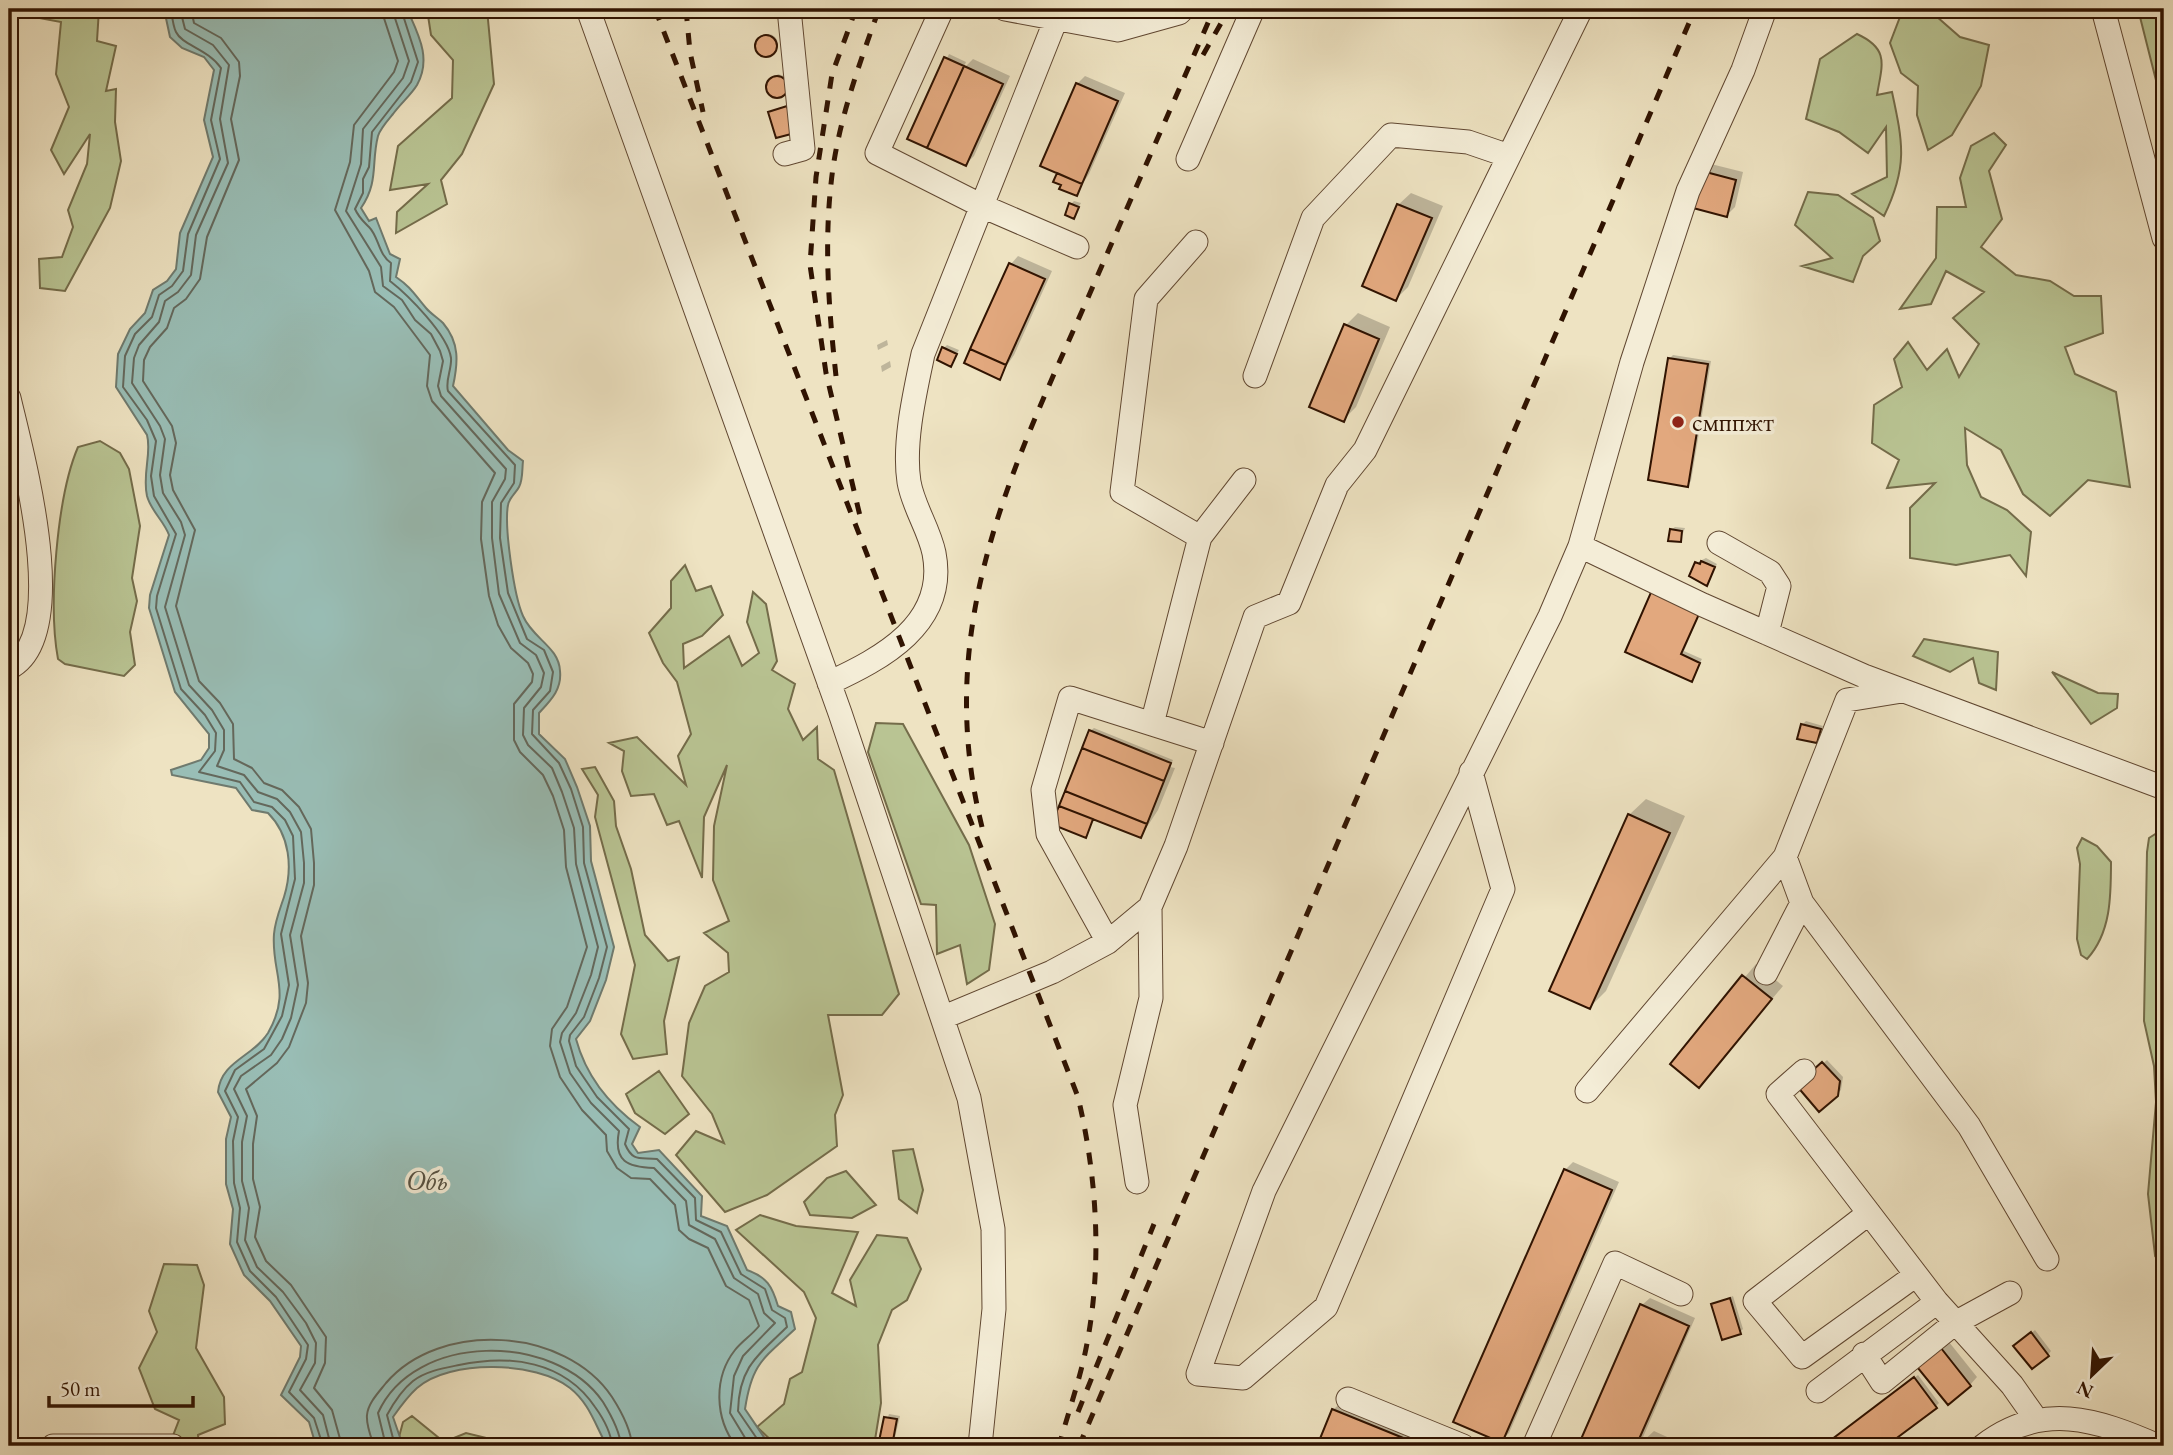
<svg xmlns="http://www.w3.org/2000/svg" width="2173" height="1455" font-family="'EB Garamond',serif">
<rect width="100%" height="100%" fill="#eee3c2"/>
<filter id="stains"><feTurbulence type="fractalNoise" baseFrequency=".00286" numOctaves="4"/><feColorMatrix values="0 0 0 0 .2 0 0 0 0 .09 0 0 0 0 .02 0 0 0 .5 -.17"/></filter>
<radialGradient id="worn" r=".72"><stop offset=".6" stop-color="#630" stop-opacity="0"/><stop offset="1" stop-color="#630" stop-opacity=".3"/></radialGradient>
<path fill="#b9c493" stroke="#746c4a" stroke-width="2" d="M37 9H99L97 41 116 46 106 91 116 89 115 122 121 161 110 208 65 291 40 288 39 259 62 257 73 227 68 210 87 164 90 134 64 174 51 150 69 107 56 74 61 22 34 17Z
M427 9H487L494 84 462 154 441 180 447 204 396 233 397 212 428 184 390 190 398 146 452 98 453 60 431 35Z
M2138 9H2164V112Z
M1936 16 1960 37 1989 45 1981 86 1952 135 1928 150 1917 115 1918 86 1901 73 1890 43 1900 17Z
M1857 34C1890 49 1882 65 1877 95L1892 92C1903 143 1908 167 1884 216L1852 194 1887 177 1886 127 1868 153 1839 132 1806 119 1820 59Z
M1994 133 2006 145 1989 171 2002 219 1981 247 2016 275 2050 281 2074 296H2101L2103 333 2065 347 2075 374 2116 392 2130 487 2088 480 2050 516 2023 494 2001 450 1965 428 1967 465 1981 497 2007 510 2031 532 2026 576 2010 555 1956 565 1910 558V508L1935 483 1887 488 1899 460 1872 443 1874 405 1902 387 1894 359 1908 342 1927 370 1947 349 1959 377 1979 344 1953 318 1984 292 1946 271 1931 304 1900 309 1936 258 1937 207H1966L1960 178 1971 146Z
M1808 192 1838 195 1873 218 1880 241 1863 256 1853 282 1802 266 1832 258 1795 225Z
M100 441 120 453 129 469 140 526 132 578 137 601 130 632 135 665 124 676 65 664 58 659C48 606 57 496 78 447Z
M685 565 696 591 711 586 723 615 702 636 683 644 684 668 729 636 742 666 759 653 747 622 753 592 766 604 777 661 772 670 795 684 788 709 803 740 817 727 818 759 834 770 899 994 882 1015H828L843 1095 835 1115 837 1146 767 1195 725 1212 676 1155 696 1131 724 1143 712 1114 682 1076 689 1023 705 986 729 972 728 953 704 933 729 921 713 880 714 826 727 765 704 817 702 878 679 821 667 825 654 794 631 796 622 771 624 751 609 743 637 737 686 785 678 756 691 734 677 682 663 663 649 633 671 608V581Z
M1924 639 1998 652 1996 690 1979 683 1973 658 1950 672 1913 656Z
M2052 672 2098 693 2118 694 2117 708 2091 724Z
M876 723 903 724 969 845 995 924 989 970 967 984 960 945 937 954 936 905 921 904 868 752Z
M595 767 614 801 616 826 631 869 645 935 668 961 679 957 664 1021 667 1054 633 1059 621 1034 635 965 595 817 598 795 582 769Z
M2160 831 2164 832V1244L2155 1255 2148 1194 2156 1102 2154 1066 2144 1021 2147 852 2149 838Z
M2082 838 2097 846 2111 862C2111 896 2111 933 2087 959L2081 955 2077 939 2080 864 2077 848Z
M659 1071 689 1114 665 1134 635 1113 626 1094Z
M913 1149 923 1190 917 1213 899 1199 893 1151Z
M846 1171 876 1205 852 1218 810 1215 804 1202 827 1178Z
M760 1215 796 1226 858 1232 832 1293 856 1306 850 1280 877 1235 907 1238 921 1269 907 1300 892 1310 878 1345 881 1403 874 1446H818L812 1442V1446H777L757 1427 784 1404 790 1379 802 1372 816 1318 804 1292 736 1230Z
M164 1264 197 1265 204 1285 196 1348 224 1397 225 1424 198 1435 199 1446H169L179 1420 155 1409 139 1368 157 1332 149 1311Z
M412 1416 444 1442 466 1433 519 1446H403L399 1437 403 1422Z"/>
<path fill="#99beb6" stroke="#6f7a6e" stroke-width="2" d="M164 9H407C418 34 432 58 417 85 411 95 400 104 393 114 388 120 380 129 378 136 371 163 379 182 361 208L369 221 376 218 390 254 400 259 396 277C412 288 414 294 426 308 431 314 438 318 443 323 460 343 458 363 453 386L508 450 523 461C522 469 523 480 519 487 516 493 509 498 508 505 504 526 514 596 523 616 533 639 559 647 560 671 562 690 550 701 539 713V734L565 759 577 787 590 826 591 861 614 947 606 980 590 1021 576 1039C586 1076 608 1104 640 1127L632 1144 638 1153 659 1150 702 1196 701 1216 727 1226 747 1270C767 1277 772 1286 778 1306L791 1312 795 1329C763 1359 752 1363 745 1409L770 1446H607C595 1425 590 1404 570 1388 536 1361 450 1359 417 1388 408 1396 400 1407 393 1417L403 1446H316L309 1422 281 1395 300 1357 301 1346 270 1301 244 1275 230 1244 233 1209 226 1184V1139L231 1117 218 1092C221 1061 253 1057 268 1033 292 991 271 973 274 934 275 921 280 909 284 897 293 868 290 835 268 813L252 810 236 788 172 775 171 770 201 760 209 748V734L175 692 149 608 150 595 169 535C164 521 151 511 147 496 142 474 152 453 147 435L116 387 118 354 130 329 145 313 153 290 167 281 176 269 180 233 213 157 204 120 214 70 204 57 182 48 170 37Z"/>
<path fill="#0003" d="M758 44a10 10 0 1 1 20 0a10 10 0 1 1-20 0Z
M949 54 966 62 963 69 973 59 1010 76 974 156 966 164 910 138Z
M778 74 790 78 786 91 774 95 770 91V82Z
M1085 76 1125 93 1089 174 1076 194 1077 84Z
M1711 164 1743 172 1735 207 1727 215 1695 207Z
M1411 193 1443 206 1408 287 1396 299 1398 205Z
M1074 201 1081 203 1073 217 1071 204Z
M1018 256 1052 271 1014 355 999 377 1011 264Z
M1358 313 1390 327 1356 407 1343 420 1346 325Z
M887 340 888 345 878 350 877 345Z
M947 345 959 350 951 365 944 348Z
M1673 355 1711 361 1691 481 1688 485 1670 358Z
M890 361 891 367 882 372 881 366Z
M1675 527 1685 528 1680 541 1671 530Z
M1706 558 1717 564 1707 584 1696 563Z
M1702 608 1684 651 1702 659 1691 680 1627 651Z
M1806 721 1823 726 1816 742 1802 725Z
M1094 728 1173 760 1170 767 1175 768 1158 810 1141 836 1095 818 1086 836 1090 731Z
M1646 799 1685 816 1606 991 1590 1007 1629 815Z
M1756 964 1783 986 1699 1086 1672 1064Z
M1827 1060 1843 1077 1841 1090 1819 1110 1799 1085Z
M1573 1162 1619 1182 1509 1433 1501 1441 1565 1170Z
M1733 1296 1743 1329 1740 1332 1713 1305Z
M1650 1298 1695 1318 1640 1444 1654 1431 1687 1446H1580L1642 1305Z
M2035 1330 2051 1351 2048 1355 2019 1343Z
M1945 1337 1977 1377 1970 1385 1916 1362Z
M1918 1375 1939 1403 1936 1406 1883 1446H1824Z
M1350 1394 1478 1446H1319L1333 1410Z
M889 1414 900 1416 893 1446H879Z"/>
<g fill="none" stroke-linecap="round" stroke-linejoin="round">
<path stroke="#64685c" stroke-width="2" d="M171 9C172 16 173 26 176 32 182 45 208 49 221 68L211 120 220 159 188 234 183 271 172 286 159 295 152 317 135 334 125 356 123 387 147 420 156 441 151 476 154 496 176 534 157 596 156 608 181 689 205 715 216 733 215 751 199 772 240 782 254 802 272 807 285 820 293 836 295 879 281 934 289 985 282 1016 264 1049 235 1070 225 1091 238 1117 233 1141 234 1183 240 1208 237 1242 250 1271 276 1297 308 1345 306 1359 289 1392 314 1418 323 1446
M180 9 185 29 213 45 229 65 220 119 228 163 196 235 191 275 178 292 165 301 159 322 139 345 134 358 132 383 160 426 165 439 160 475 163 493 181 522 185 535 165 607 189 685 212 710 224 730V750L217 766 244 775 258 792 277 799 290 812 301 832 304 863V883L290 935 298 985 291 1018 282 1039 271 1055 241 1076 234 1089 247 1116 242 1142V1181L249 1208 245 1240 257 1267 283 1292 306 1323 316 1343 315 1363 300 1390 323 1415 331 1446
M191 9 194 23 221 38 239 62 240 76 231 119 239 160 207 237 200 279 186 299 174 308 167 328 150 347 144 360 143 381 172 426 176 443 170 475 173 490 195 530 176 606 199 681 220 703 233 724 234 759 252 768 264 783 282 790 299 807 311 829 314 863V885L301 936 308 983 306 1003 289 1047 277 1063 246 1089 257 1116 253 1144V1179L260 1207 255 1237 266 1261 291 1285 326 1337 325 1363 314 1388 332 1410 342 1446
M381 9 398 61 394 72 354 125 350 162 335 210 369 271 375 292 394 307 430 355 427 386 432 401 495 473 482 502 481 539 489 596 498 625 511 648 528 663 533 674 532 682 514 704V740L520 752 543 775 553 796 564 830 566 867 587 947 567 1007 552 1029 550 1046 560 1077 582 1110 606 1135 607 1151 617 1168 631 1178 650 1179 675 1205 679 1230 689 1239 708 1248 726 1286 749 1300 759 1326C752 1335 742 1341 735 1350 713 1378 715 1419 736 1446
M392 9 409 61 403 78 363 129 361 164 346 211 381 267 383 286 402 300 415 320 431 334 440 351 443 361 438 386 441 396 506 469 505 479 492 502V538L499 594 520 643 536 655 544 673 541 687 524 708 523 735 528 745 552 768 562 792 574 828 576 864 598 947 591 975 576 1013 562 1033 560 1042 570 1073 591 1103 619 1131C613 1162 628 1167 654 1168L686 1201 689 1225 715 1239 734 1278 758 1294 764 1313 775 1323 743 1356 734 1376 730 1413 750 1446
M401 9 418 62 411 82 372 132 369 167 363 179V193L355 209C359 218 363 221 369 227 379 237 378 254 391 263L390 281C408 295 448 335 451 358 452 369 445 380 448 391L515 465 514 483 501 503 500 538 508 593 527 639 544 650 553 672 550 691 533 710 532 734 559 763 571 789 583 827 584 863 607 947 599 978 584 1017 570 1035 569 1041 576 1066 597 1097 629 1129 625 1144C633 1163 641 1157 657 1159L695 1198 696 1220 721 1232 741 1274 765 1289 772 1310 785 1318 787 1327C758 1355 739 1367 738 1411L762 1446
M374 1446C371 1437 366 1425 367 1415 368 1403 379 1392 386 1383 440 1320 565 1327 612 1397 621 1411 631 1429 632 1446
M386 1446 378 1413C414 1332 555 1332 603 1402 611 1415 620 1431 621 1446
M395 1446 387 1415C393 1404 403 1389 413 1381 426 1371 444 1368 459 1365 510 1354 564 1361 595 1407 603 1418 611 1432 612 1446"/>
</g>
<path fill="#e2a87e" stroke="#301301" stroke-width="2" d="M755 46a11 11 0 1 1 22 0a11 11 0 1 1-22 0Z
M944 57 964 66 927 148 907 139Z
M964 66 1003 84 966 166 927 148Z
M766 87a11 11 0 1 1 22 0a11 11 0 1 1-22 0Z
M1076 83 1118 101 1082 184 1040 166Z
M787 106 795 133 776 138 768 112Z
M1702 171 1736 180 1727 217 1693 208Z
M1057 173 1082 184 1077 196 1059 189 1061 185 1053 182Z
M1069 203 1079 207 1074 219 1065 215Z
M1397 204 1432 218 1396 301 1362 286Z
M1009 263 1045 279 1006 365 970 349Z
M1344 324 1379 339 1344 422 1309 407Z
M942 347 957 354 951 367 937 360Z
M970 349 1006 365 1000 380 964 363Z
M1668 358 1708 364 1688 487 1648 480Z
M1670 529 1682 531 1681 542 1668 541Z
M1701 561 1715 567 1707 586 1689 576 1695 562 1700 564Z
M1652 590 1700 612 1681 654 1700 663 1692 682 1625 652Z
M1801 724 1821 729 1817 743 1797 739Z
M1089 730 1171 763 1164 781 1082 748Z
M1082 748 1164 781 1147 824 1065 791Z
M1065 791 1147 824 1141 838 1059 806Z
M1059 806 1093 819 1086 838 1051 824Z
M1628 814 1670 833 1590 1009 1549 991Z
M1742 975 1772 999 1699 1088 1670 1064Z
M1822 1062 1840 1081 1838 1096 1819 1112 1796 1085Z
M1564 1169 1612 1190 1502 1443 1453 1422Z
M1730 1298 1741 1334 1722 1340 1711 1304Z
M1640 1304 1689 1326 1636 1446H1578Z
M2031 1332 2049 1356 2032 1369 2013 1346Z
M1937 1343 1971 1386 1948 1405 1913 1362Z
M1914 1377 1937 1408 1886 1446H1823Z
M1332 1409 1423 1446H1317Z
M884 1417 897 1419 892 1446H878Z"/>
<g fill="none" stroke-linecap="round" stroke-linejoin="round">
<g stroke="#604731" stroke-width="25">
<path id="minor" d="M588 9 840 713 969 1098 993 1229 994 1309 980 1446
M942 9 877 153 982 206 1077 247
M1005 9 1118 30 1179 13 1183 9
M2103 9 2164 238
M785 154 803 149 789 9
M1188 159 1253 9
M1196 242 1146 299 1122 492 1200 537
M1255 376 1313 218 1391 135 1468 142 1509 156
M9 398C22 454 73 636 9 668
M1719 543 1770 572 1779 586 1767 633
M1580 546 1703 605 1864 676 2164 788
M829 683C881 659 948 624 934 553 929 529 913 506 909 482 903 443 915 392 923 354L1060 9
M1152 724 1200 537 1244 480
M1471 772 1503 889 1326 1307 1243 1378 1198 1374 1264 1191 1550 616 1580 546 1632 362 1688 191 1743 70 1765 9
M1785 857 1802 903 1969 1126 2047 1259
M1108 942 1048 834 1043 790 1070 698 1212 743
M1766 973 1802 903
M944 1017 1052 972 1108 942 1150 907 1176 846 1255 617 1289 603 1337 485 1365 450 1581 9
M1804 1071 1778 1094 1937 1302 2012 1385 2036 1419
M1587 1091 1785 857 1847 700 1902 691
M1137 1182 1125 1105 1151 998 1150 907
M1869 1213 1755 1301 1802 1357 1916 1275
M1864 1354 1882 1382 1955 1323 2010 1293
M1818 1391 1937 1302
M1348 1399 1463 1446
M53 1446H173
M1534 1446 1615 1263 1681 1294
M1983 1446C2041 1401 2097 1419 2158 1446"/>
</g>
<use href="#minor" stroke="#f4edd7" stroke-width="23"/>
<path stroke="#301301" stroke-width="5" stroke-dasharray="12 12" stroke-linecap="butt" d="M655 9 1078 1097C1098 1181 1103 1273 1084 1358 1077 1388 1067 1417 1059 1446
M686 9 690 52 703 112
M856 9 832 74 816 177 810 265 826 373 860 516
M1203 55 1229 9
M836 376C829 312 824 247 831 184 837 124 859 65 879 9
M982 827C933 630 1009 475 1087 300 1129 203 1172 106 1214 9
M1078 1412 1154 1224
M1079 1446 1695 9"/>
</g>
<circle fill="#8f2418" stroke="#f4edd7" stroke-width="2.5" cx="1678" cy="422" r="7"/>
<g text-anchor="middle" stroke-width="7" stroke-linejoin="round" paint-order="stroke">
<g font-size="26" fill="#301301" stroke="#f4edd7" text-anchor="start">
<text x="1692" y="431">смппжт</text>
</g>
<g font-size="28" font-style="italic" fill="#554f40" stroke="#f4edd7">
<text x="427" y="1190">Обь</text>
</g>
</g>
<rect width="2173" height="1455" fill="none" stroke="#eee3c2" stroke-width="35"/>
<rect x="10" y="10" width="2152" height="1434" fill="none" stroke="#301301" stroke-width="3.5"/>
<rect x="18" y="18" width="2138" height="1420" fill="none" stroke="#301301" stroke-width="2"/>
<g transform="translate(2092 1375) rotate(205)" stroke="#f4edd7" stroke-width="5" paint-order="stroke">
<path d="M0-5L12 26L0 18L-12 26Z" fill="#301301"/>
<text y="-10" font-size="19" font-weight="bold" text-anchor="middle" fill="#301301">N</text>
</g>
<path d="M49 1396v10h144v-10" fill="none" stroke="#301301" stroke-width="3.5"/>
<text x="60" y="1396" font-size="21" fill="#301301" stroke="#f4edd7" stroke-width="5" paint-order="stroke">50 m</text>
<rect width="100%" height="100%" filter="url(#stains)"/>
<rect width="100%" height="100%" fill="url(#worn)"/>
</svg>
